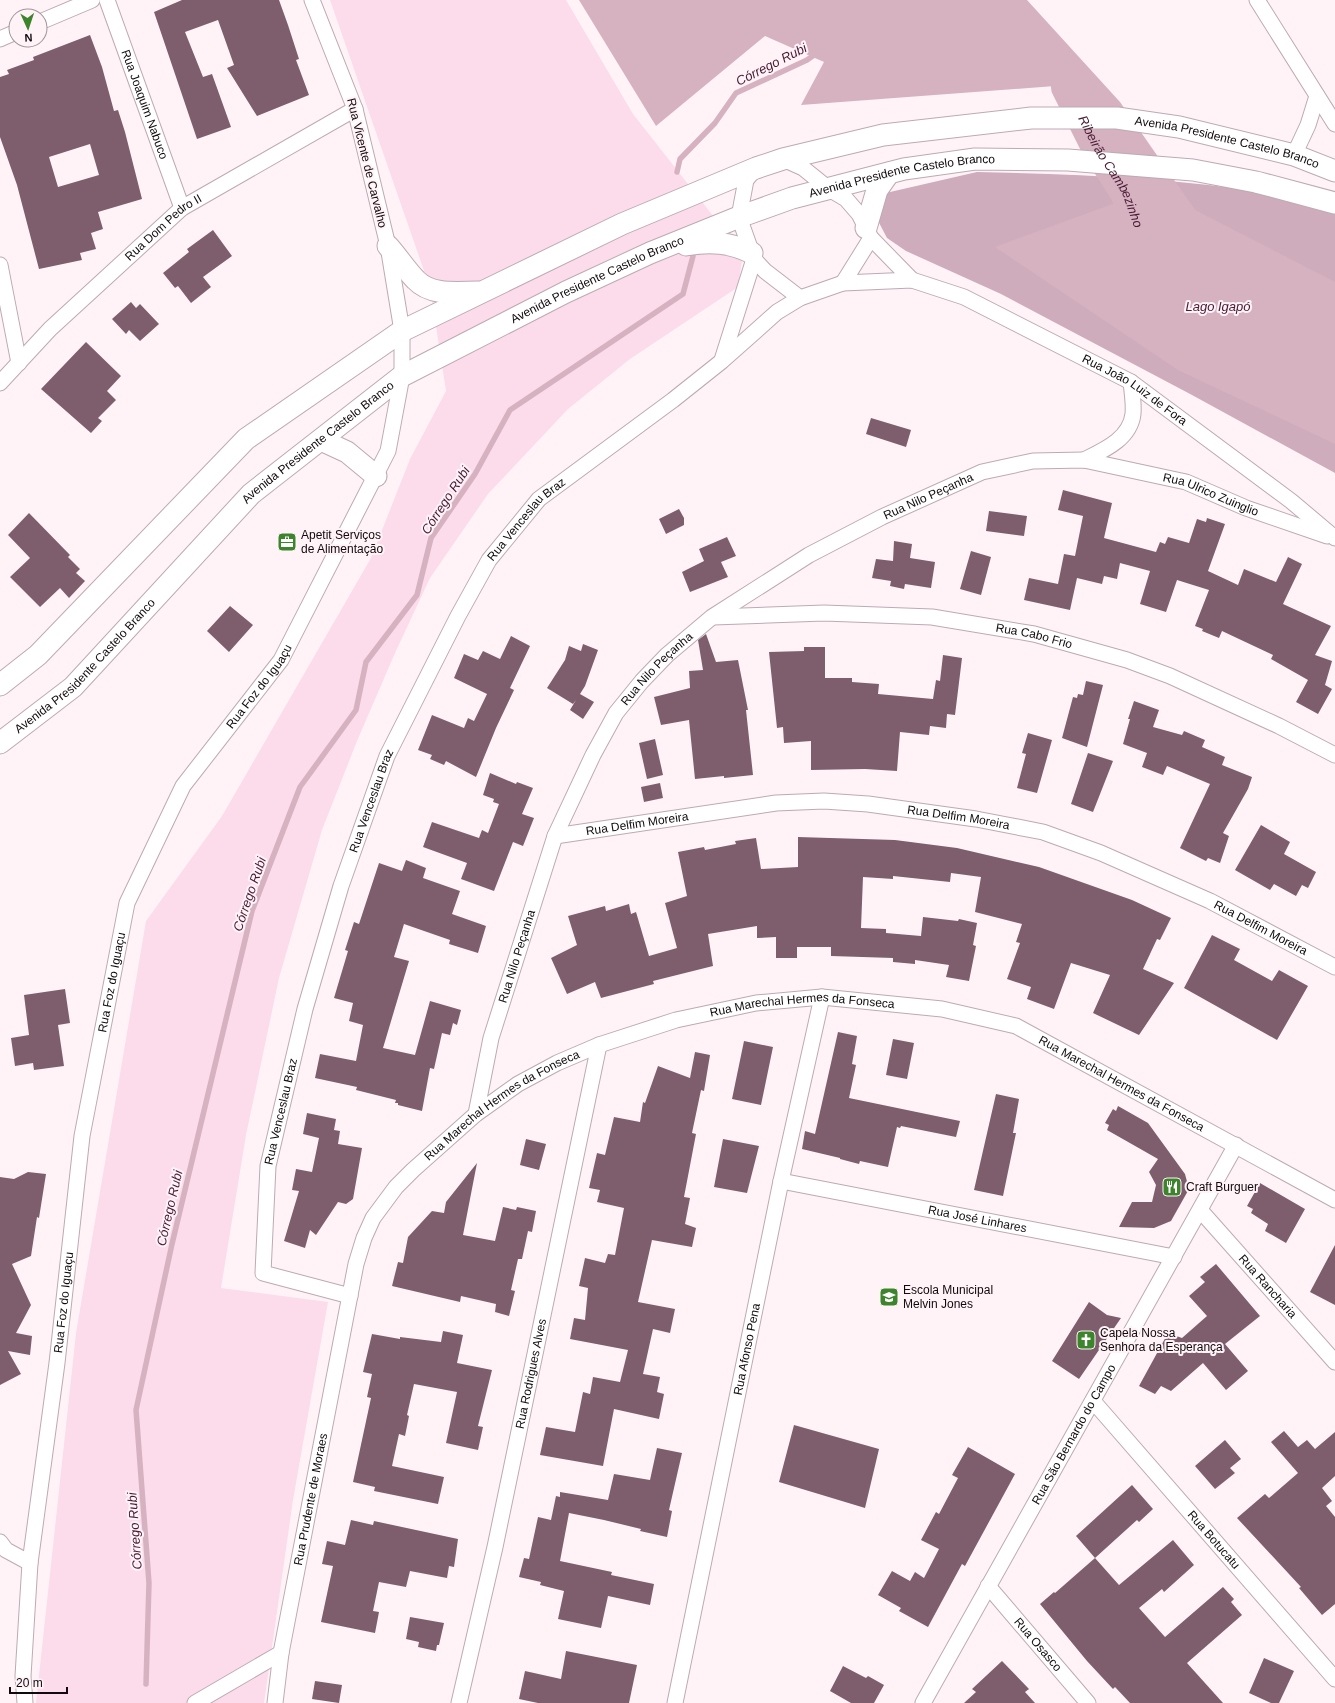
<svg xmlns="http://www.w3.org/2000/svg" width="1335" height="1703" font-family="Arial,sans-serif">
<rect width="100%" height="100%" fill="#fff3f8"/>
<path fill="#fcdcea" d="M330 0H566L633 114 743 254 738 287 630 359 568 409 488 494 430 578 395 653 357 741 322 830 279 978 246 1135 221 1288 328 1302 293 1500 264 1703H36L76 1333 146 921 222 816 371 558 410 459 446 391 430 288Z"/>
<path fill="#cfacbb" d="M977 172C1076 174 1176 178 1274 194 1294 197 1315 205 1335 211V473L1192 395 1001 294 906 251 887 238 875 215 877 195Z"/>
<path fill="#d6b2c1" d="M579 0H1027L1120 102 1195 210 1335 282V444L1178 370 995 247 1140 194 1055 86 801 105 824 62 765 36 656 126Z"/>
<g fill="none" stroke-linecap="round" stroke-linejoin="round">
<path stroke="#d6b2c1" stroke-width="5.5" d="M677 172 680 159 715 123 736 93 807 60 817 53
M146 1684 149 1583 136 1410 172 1244 252 911 300 787 356 710 366 662 417 595 431 538 475 474 510 410 683 294 693 256"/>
<path stroke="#d6b2c1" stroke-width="34" id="s1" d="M1068 87 1098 147 1127 192 1140 229 1151 237"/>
</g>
<path fill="#7e5e6d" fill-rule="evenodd" d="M182 0H279L288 25 299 59 296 60 309 95 257 116 227 68 234 65 218 20 185 32 203 77 212 74 231 127 197 139 154 12Z
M90 35 102 67 114 111 118 110 125 132 142 199 98 212 103 229 91 233 96 249 80 253 82 260 39 269 17 185 0 137V77L9 74 7 70 34 60 33 57ZM90 144 99 175 58 187 49 157Z
M213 230 232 256 203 277 211 287 191 303 178 286 175 288 163 273 189 252 187 249Z
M131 302 136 308 140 304 159 324 140 341 129 330 126 334 112 319Z
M86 342 121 376 107 391 116 400 98 418 102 421 91 433 41 389Z
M871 418 911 430 906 447 866 434Z
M1063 490 1112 503 1104 538 1156 552 1160 542 1165 544 1168 537 1189 543 1197 519 1206 522 1207 518 1225 524 1208 571 1238 585 1244 569 1276 582 1288 557 1302 564 1283 604 1331 626 1315 655 1332 661 1325 685 1332 689 1318 714 1296 702 1308 680 1271 659 1273 655 1222 631 1219 638 1202 631 1203 629 1195 626 1209 590 1177 580 1166 612 1140 604 1150 571 1120 563 1117 579 1104 576 1102 584 1077 578 1070 610 1024 600 1029 578 1058 584 1064 554 1075 556 1083 516 1058 510Z
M679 509 684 518V525L666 534 659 519Z
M989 511 1027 516 1024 536 986 531Z
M29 513 70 555 68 557 80 569 76 573 85 581 69 598 60 588 40 607 10 577 30 558 8 535Z
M727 537 736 556 721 562 728 577 690 592 682 572 704 561 699 549Z
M894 541 912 544 910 558 935 562 931 588 905 584 904 589 890 586 891 581 872 578 876 559 893 561Z
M971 551 991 557 981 595 960 589Z
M230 606 253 625 229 652 207 631Z
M706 634 716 662 738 660 748 710H746L753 775 724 778V776L695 779 689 720 661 725 654 697 690 688 689 671 703 670 698 640Z
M511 636 530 646 510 688 514 690 496 728 476 777 446 761 444 765 430 759 432 755 418 750 432 715 464 728 468 718 474 721 487 694 454 678 464 654 478 660 483 651 500 659Z
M583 644 598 650 585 686 580 694 594 702 583 719 570 710 576 700 573 704 547 688 565 660 569 646 581 651Z
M804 647H825V678H852V682L879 684 878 694 933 699 936 680 940 681 943 655 962 658 955 715 947 714 946 728 930 726 929 735 900 732 897 771 865 769 811 770V741L784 743 783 727 777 728 769 652 804 651Z
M1086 681 1103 685 1087 747 1062 738 1073 697 1077 698 1078 694 1083 695Z
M1134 701 1159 710 1153 727 1182 735 1184 731 1205 740 1202 747 1225 757 1222 765 1252 777 1248 789 1223 833 1229 836 1220 863 1208 858 1206 861 1180 848 1210 784 1167 766 1163 775 1142 767 1147 753 1123 744 1130 719H1128Z
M1028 733 1052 740 1037 793 1017 788 1026 754 1022 753Z
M655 739 663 775 647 779 639 743Z
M1088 753 1113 761 1093 812 1071 804Z
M490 773 516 784 517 782 533 788 522 814 534 818 523 846 513 842 494 891 461 879 467 863 423 847 432 822 479 838 482 830 488 833 499 804 493 802 494 799 483 795Z
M660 783 663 798 644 802 641 787Z
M1261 825 1290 842 1284 854 1316 872 1308 888 1302 885 1296 896 1274 884 1270 890 1235 870Z
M798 837 895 840 957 848 1039 867 1132 900 1171 918 1160 940 1157 939 1143 969 1174 983 1139 1035 1093 1013 1110 975 1071 963 1054 1009 1027 999 1031 987 1007 979 1020 943 1016 942 1022 924 975 912 981 877 951 873 950 882 893 876V879L863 877 861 928 886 929V933L921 936 923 917 958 921 959 919 977 923 973 945 976 946 969 981 946 977 949 965 915 960V964L893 962V958L831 956V947H797V958H776V937L757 938V926L708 934 713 966 653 981 654 984 601 998 595 982 567 994 551 958 577 945 568 916 605 906 606 911 629 904 631 914 636 912 649 956 677 948 665 903 687 896 678 852 704 847 705 850 736 844 735 841 756 838 761 869 798 867Z
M406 860 426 868 423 878 460 891 452 914 486 926 478 953 449 944 450 940 404 924 394 957 409 961 383 1048 415 1055 430 1001 461 1010 457 1025 453 1023 450 1035 442 1033 434 1069 430 1068 422 1111 398 1105V1103H395L396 1100 356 1090 357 1087 315 1078 320 1054 356 1061 363 1025 349 1021 353 1003 334 998 348 951 345 950 354 922 359 924 379 863 402 871Z
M1212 935 1240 949 1234 960 1272 981 1279 970 1308 986 1277 1040 1184 988Z
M65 989 70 1023 58 1025 64 1066 34 1070 33 1063 15 1066 11 1038 29 1035 24 995Z
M838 1032 857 1036 852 1064 856 1065 849 1098 960 1121 956 1137 901 1126 900 1128 897 1127 888 1167 860 1161 859 1164 840 1159V1158L802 1149 805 1131 815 1134Z
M893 1039 914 1043 907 1079 886 1075Z
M744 1041 773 1047 761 1105 732 1099Z
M695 1052 710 1055 704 1091 701 1090 692 1133 696 1134 684 1197 690 1198 685 1224 696 1228 692 1247 652 1240 638 1302 675 1309 670 1333 653 1329 643 1374 660 1377 657 1392 664 1394 659 1419 614 1409 603 1466 540 1455 546 1427 575 1432 583 1392 590 1394 593 1377 620 1382 628 1350 570 1339 574 1318 585 1320 588 1288 579 1286 585 1258 605 1263 608 1254 615 1255 624 1208 597 1202 600 1190 589 1188 597 1153 605 1155 614 1117 640 1122 643 1102 645 1103 658 1066 690 1078Z
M996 1094 1019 1099 1013 1133H1016L1003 1196 974 1190Z
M1118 1106 1148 1123 1185 1174 1189 1189 1171 1221 1154 1228 1119 1227 1132 1202H1152L1156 1185 1149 1172 1158 1159 1107 1130 1109 1125 1105 1123 1113 1109 1116 1111Z
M307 1113 336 1119 334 1130 340 1131 338 1144 362 1148 353 1199 346 1204 338 1202 316 1235 310 1230 305 1248 284 1241 299 1191 292 1190 296 1169 312 1172 319 1138 303 1134Z
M526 1139 546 1144 539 1170 520 1165Z
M723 1139 759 1146 747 1193 714 1187Z
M477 1163 463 1235 495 1241 503 1207 516 1210 517 1207 536 1211 532 1232 528 1231 522 1259H518L511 1290 515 1291 509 1316 495 1312 496 1304 461 1296 460 1302 392 1286 398 1262 403 1263 408 1237 432 1211 444 1213 446 1202Z
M28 1172 46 1174 39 1218 37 1217 31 1256 12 1264 31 1305 16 1333 32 1336 30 1355 8 1351 21 1374 0 1385V1177L14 1179Z
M1260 1183 1305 1209 1286 1243 1265 1231 1268 1224 1251 1213 1253 1209 1247 1206Z
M1335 1245V1305L1310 1292Z
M1216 1264 1260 1316 1225 1344 1248 1371 1226 1390 1203 1363 1171 1391 1161 1386 1155 1394 1139 1386 1168 1333 1182 1338 1207 1316 1189 1296 1205 1282 1200 1277Z
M1089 1302 1107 1315 1121 1318 1079 1379 1052 1361Z
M443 1331 463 1335 457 1363 492 1370 478 1426 483 1427 478 1450 446 1443 457 1392 414 1384 407 1415 409 1416 405 1436 399 1434 392 1466 444 1477 438 1504 374 1491 375 1487 353 1482 371 1398 367 1397 372 1374 363 1372 372 1334 400 1339V1337L441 1342Z
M794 1425 879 1449 865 1508 779 1482Z
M1284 1431 1298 1447 1307 1440 1315 1449 1335 1432V1476L1322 1488 1332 1501 1326 1506 1335 1517V1604L1322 1615 1299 1588 1301 1587 1237 1518 1265 1494 1269 1498 1298 1473 1271 1442Z
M1225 1440 1241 1459 1230 1468 1235 1473 1215 1489 1195 1466Z
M968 1447 1015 1474 965 1566 962 1564 928 1627 899 1611 901 1608 878 1595 892 1571 910 1581 915 1572 924 1578 939 1549 921 1540 936 1512 939 1514 958 1478 952 1475Z
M657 1448 682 1453 669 1510 672 1511 667 1537 640 1531 641 1529 604 1520 569 1513 560 1561 612 1572 611 1575 654 1584 650 1605 608 1596 601 1628 558 1619 564 1591 540 1585 541 1582 519 1577 524 1558 529 1559 538 1517 551 1520 556 1496 560 1497V1492L608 1500 614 1474 650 1480Z
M1132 1485 1153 1509 1139 1522 1137 1520 1095 1558 1119 1585 1173 1540 1194 1565 1164 1592 1162 1589 1139 1608 1165 1637 1223 1587 1234 1599 1231 1602 1242 1615 1187 1663 1223 1703H1130L1115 1687 1113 1689 1087 1661 1040 1604 1054 1592 1055 1593 1095 1558 1076 1536Z
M351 1520 373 1525 374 1521 458 1539 454 1567 449 1566 447 1578 410 1571 406 1587 379 1582 373 1611 379 1612 375 1633 321 1622 333 1566 322 1564 327 1541 345 1545Z
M410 1617 444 1623 439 1645H437L436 1651 418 1647 419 1642 406 1639Z
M566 1651 637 1665 629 1703H538L519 1699 525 1671 561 1679Z
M1264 1658 1294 1671 1279 1703H1271L1249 1693Z
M1002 1661 1029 1689 1025 1692 1035 1703H964L976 1692 972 1689Z
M843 1666 866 1678 868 1676 884 1685 874 1703H851L830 1691Z
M315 1681 342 1685 339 1703 312 1699Z"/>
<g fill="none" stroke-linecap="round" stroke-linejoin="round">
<g stroke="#bdaab2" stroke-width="17">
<g id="minor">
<path id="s2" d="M107 0 182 208"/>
<path d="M1257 0 1335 124"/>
<path d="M40 22 92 0"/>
<path d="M0 39 16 32"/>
<path d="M1294 155 1308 125 1317 96"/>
<path d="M783 159 803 168 829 189 846 199 859 214 871 238 912 280"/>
<path d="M756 168 746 180 739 217 754 259 765 271 800 298"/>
<path d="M0 265 19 363"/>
<path d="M843 283 871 238"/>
<path d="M722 360 754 259"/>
<path id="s3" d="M0 383 50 329 182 208 355 109"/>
<path d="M1084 460C1104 450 1130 439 1133 414 1134 404 1132 392 1131 382"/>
<path id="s4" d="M713 617 824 613 932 617 1034 634 1127 660 1170 676 1279 726 1335 755"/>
<path id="s5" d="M555 836 776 803 824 801 868 804 976 819 1043 832 1101 853 1210 901 1335 967"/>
<path id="s6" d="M476 1114 491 1038 555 836 593 755 616 713 642 681 667 655 712 617 809 555 882 517 982 472 1033 461 1084 460 1186 482 1246 508 1327 536"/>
<path id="s7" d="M781 1181 1174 1257"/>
<path id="s8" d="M1200 1210 1335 1362"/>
<path id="s9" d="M350 1296 263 1273 268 1166 305 1009 341 886 387 756 458 616 489 560 539 499 673 400 722 361 777 312 800 298 843 283 912 280 964 297 1131 382 1291 501 1335 538"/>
<path id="s10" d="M1093 1401 1335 1679"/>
<path d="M0 1542 6 1550 30 1563"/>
<path id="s11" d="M988 1586 1088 1703"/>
<path id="s12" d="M25 1703 23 1676 30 1563 57 1363 82 1136 127 903 183 786 281 660 388 451 402 376V331L388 246 355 109 312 0"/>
<path d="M195 1703 281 1653"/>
<path id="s13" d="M275 1703 281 1653 356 1264 364 1238 373 1218 396 1187 413 1170 476 1114 518 1084 557 1063 599 1045 676 1020 756 1003 822 997 942 1009 1016 1026 1335 1200"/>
<path id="s14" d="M459 1703 495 1547 599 1045"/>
<path id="s15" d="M675 1703 781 1181 822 997"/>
<path id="s16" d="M923 1703 1236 1145"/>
</g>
</g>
<g stroke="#bdaab2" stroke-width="23">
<g id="secondary">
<path d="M866 228 877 190 889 173"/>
<path d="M686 245C710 241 730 242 752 253"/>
<path d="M388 246C398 257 406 270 416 280 431 296 458 292 478 292"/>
<path d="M321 440 347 452 376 476"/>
<path id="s17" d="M0 685 38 655 246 439 402 331 622 224 756 168 783 159 883 135 1031 118H1117L1179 127 1294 155 1335 171"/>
<path id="s18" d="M0 743 73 687 251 494 402 376 566 292 650 253 739 217 792 198 904 169 975 159 1068 160 1193 170 1256 182 1335 203"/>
</g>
</g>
<use href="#minor" stroke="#fff" stroke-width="15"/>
<use href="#secondary" stroke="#fff" stroke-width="21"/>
</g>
<defs>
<g id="office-square" transform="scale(1)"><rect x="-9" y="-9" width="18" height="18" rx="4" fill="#3c852c" stroke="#fff3f8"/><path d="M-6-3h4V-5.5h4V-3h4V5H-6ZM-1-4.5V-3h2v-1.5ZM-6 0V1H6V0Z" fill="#fff"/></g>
<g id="restaurant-square" transform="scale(1)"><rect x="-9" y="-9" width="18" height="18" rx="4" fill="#3c852c" stroke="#fff3f8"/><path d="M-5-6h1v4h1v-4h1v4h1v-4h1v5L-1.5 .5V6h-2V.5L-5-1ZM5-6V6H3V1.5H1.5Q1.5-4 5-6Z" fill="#fff"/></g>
<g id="school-square" transform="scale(1)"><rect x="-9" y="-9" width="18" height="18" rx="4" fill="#3c852c" stroke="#fff3f8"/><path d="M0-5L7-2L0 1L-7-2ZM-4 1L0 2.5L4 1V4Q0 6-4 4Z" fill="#fff"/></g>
<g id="church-square" transform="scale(1)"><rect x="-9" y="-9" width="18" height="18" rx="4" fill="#3c852c" stroke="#fff3f8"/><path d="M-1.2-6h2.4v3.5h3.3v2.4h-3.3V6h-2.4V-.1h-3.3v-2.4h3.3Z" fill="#fff"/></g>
</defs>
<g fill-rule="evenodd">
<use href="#office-square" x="287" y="542"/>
<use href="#restaurant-square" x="1172" y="1187"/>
<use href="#school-square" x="889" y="1297"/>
<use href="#church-square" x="1086" y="1340"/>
</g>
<g text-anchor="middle" stroke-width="4" stroke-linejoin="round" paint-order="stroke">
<g font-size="12" fill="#100a0d" stroke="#fff3f8">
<text dy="4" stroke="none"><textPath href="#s2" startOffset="111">Rua Joaquim Nabuco</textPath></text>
<text dy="4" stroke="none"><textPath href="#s17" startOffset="1407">Avenida Presidente Castelo Branco</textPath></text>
<text transform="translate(367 163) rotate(76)" y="4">Rua Vicente de Carvalho</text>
<text dy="4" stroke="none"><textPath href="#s18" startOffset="1088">Avenida Presidente Castelo Branco</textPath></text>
<text dy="4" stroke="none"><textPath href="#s3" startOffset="226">Rua Dom Pedro II</textPath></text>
<text dy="4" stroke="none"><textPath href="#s18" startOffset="764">Avenida Presidente Castelo Branco</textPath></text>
<text dy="4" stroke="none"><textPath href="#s9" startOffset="1618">Rua João Luiz de Fora</textPath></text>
<text dy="4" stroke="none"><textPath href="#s18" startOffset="439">Avenida Presidente Castelo Branco</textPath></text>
<text dy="4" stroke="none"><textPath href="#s6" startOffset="1105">Rua Ulrico Zuinglio</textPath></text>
<text dy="4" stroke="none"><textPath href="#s6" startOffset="811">Rua Nilo Peçanha</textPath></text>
<text dy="4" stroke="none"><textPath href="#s9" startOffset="901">Rua Venceslau Braz</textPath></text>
<text dy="4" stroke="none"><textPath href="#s4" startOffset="323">Rua Cabo Frio</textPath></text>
<text dy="4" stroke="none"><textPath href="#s18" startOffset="115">Avenida Presidente Castelo Branco</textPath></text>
<text dy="4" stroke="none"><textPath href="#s6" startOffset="487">Rua Nilo Peçanha</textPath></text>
<text dy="4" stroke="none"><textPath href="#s12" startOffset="1063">Rua Foz do Iguaçu</textPath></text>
<text dy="4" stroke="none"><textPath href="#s9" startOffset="577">Rua Venceslau Braz</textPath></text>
<text dy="4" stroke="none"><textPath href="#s5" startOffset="407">Rua Delfim Moreira</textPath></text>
<text dy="4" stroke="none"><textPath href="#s5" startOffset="83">Rua Delfim Moreira</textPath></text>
<text dy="4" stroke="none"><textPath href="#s5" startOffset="731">Rua Delfim Moreira</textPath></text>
<text dy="4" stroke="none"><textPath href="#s6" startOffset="163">Rua Nilo Peçanha</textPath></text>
<text dy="4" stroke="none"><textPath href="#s12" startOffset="727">Rua Foz do Iguaçu</textPath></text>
<text dy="4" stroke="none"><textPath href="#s13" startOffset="993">Rua Marechal Hermes da Fonseca</textPath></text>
<text dy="4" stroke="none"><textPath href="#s13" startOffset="1330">Rua Marechal Hermes da Fonseca</textPath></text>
<text dy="4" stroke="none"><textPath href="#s13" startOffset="669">Rua Marechal Hermes da Fonseca</textPath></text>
<text dy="4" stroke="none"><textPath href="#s9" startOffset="253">Rua Venceslau Braz</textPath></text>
<text dy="4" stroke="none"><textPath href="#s7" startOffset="200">Rua José Linhares</textPath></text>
<text dy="4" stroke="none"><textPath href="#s8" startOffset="102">Rua Rancharia</textPath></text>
<text dy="4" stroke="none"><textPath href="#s12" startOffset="403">Rua Foz do Iguaçu</textPath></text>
<text dy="4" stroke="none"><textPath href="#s15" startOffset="361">Rua Afonso Pena</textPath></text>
<text dy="4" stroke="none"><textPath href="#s14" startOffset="337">Rua Rodrigues Alves</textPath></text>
<text dy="4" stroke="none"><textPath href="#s16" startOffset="308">Rua São Bernardo do Campo</textPath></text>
<text dy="4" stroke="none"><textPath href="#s13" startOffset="207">Rua Prudente de Moraes</textPath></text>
<text dy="4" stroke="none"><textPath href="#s10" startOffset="184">Rua Botucatu</textPath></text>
<text dy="4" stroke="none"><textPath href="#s11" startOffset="77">Rua Osasco</textPath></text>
</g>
<g font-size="12" fill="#100a0d" stroke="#fff3f8" text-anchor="start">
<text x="301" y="539">Apetit Serviços<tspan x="301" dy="14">de Alimentação</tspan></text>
<text x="1186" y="1191">Craft Burguer</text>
<text x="903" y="1294">Escola Municipal<tspan x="903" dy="14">Melvin Jones</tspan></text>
<text x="1100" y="1337">Capela Nossa<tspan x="1100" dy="14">Senhora da Esperança</tspan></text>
</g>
<g font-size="13" font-style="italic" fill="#471a31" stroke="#fff3f8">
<text transform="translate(771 64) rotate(-27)" y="5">Córrego Rubi</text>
<text dy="5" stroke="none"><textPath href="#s1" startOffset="95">Ribeirão Cambezinho</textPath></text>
<text x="1218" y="311">Lago Igapó</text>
<text transform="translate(445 500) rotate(-57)" y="5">Córrego Rubi</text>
<text transform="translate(249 894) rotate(-71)" y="5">Córrego Rubi</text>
<text transform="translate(169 1208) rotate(-77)" y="5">Córrego Rubi</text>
<text transform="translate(134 1531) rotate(-94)" y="5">Córrego Rubi</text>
</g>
</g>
<g transform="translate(28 28) rotate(177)"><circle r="19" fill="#fff3f8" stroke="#9f969a"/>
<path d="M0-3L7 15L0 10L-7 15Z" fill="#3c852c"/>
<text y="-6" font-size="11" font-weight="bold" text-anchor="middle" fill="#100a0d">N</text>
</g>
<path d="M10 1687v6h57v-6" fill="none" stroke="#100a0d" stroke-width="2"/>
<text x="16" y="1687" font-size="12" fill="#100a0d" stroke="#fff3f8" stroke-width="3" paint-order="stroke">20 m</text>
</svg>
